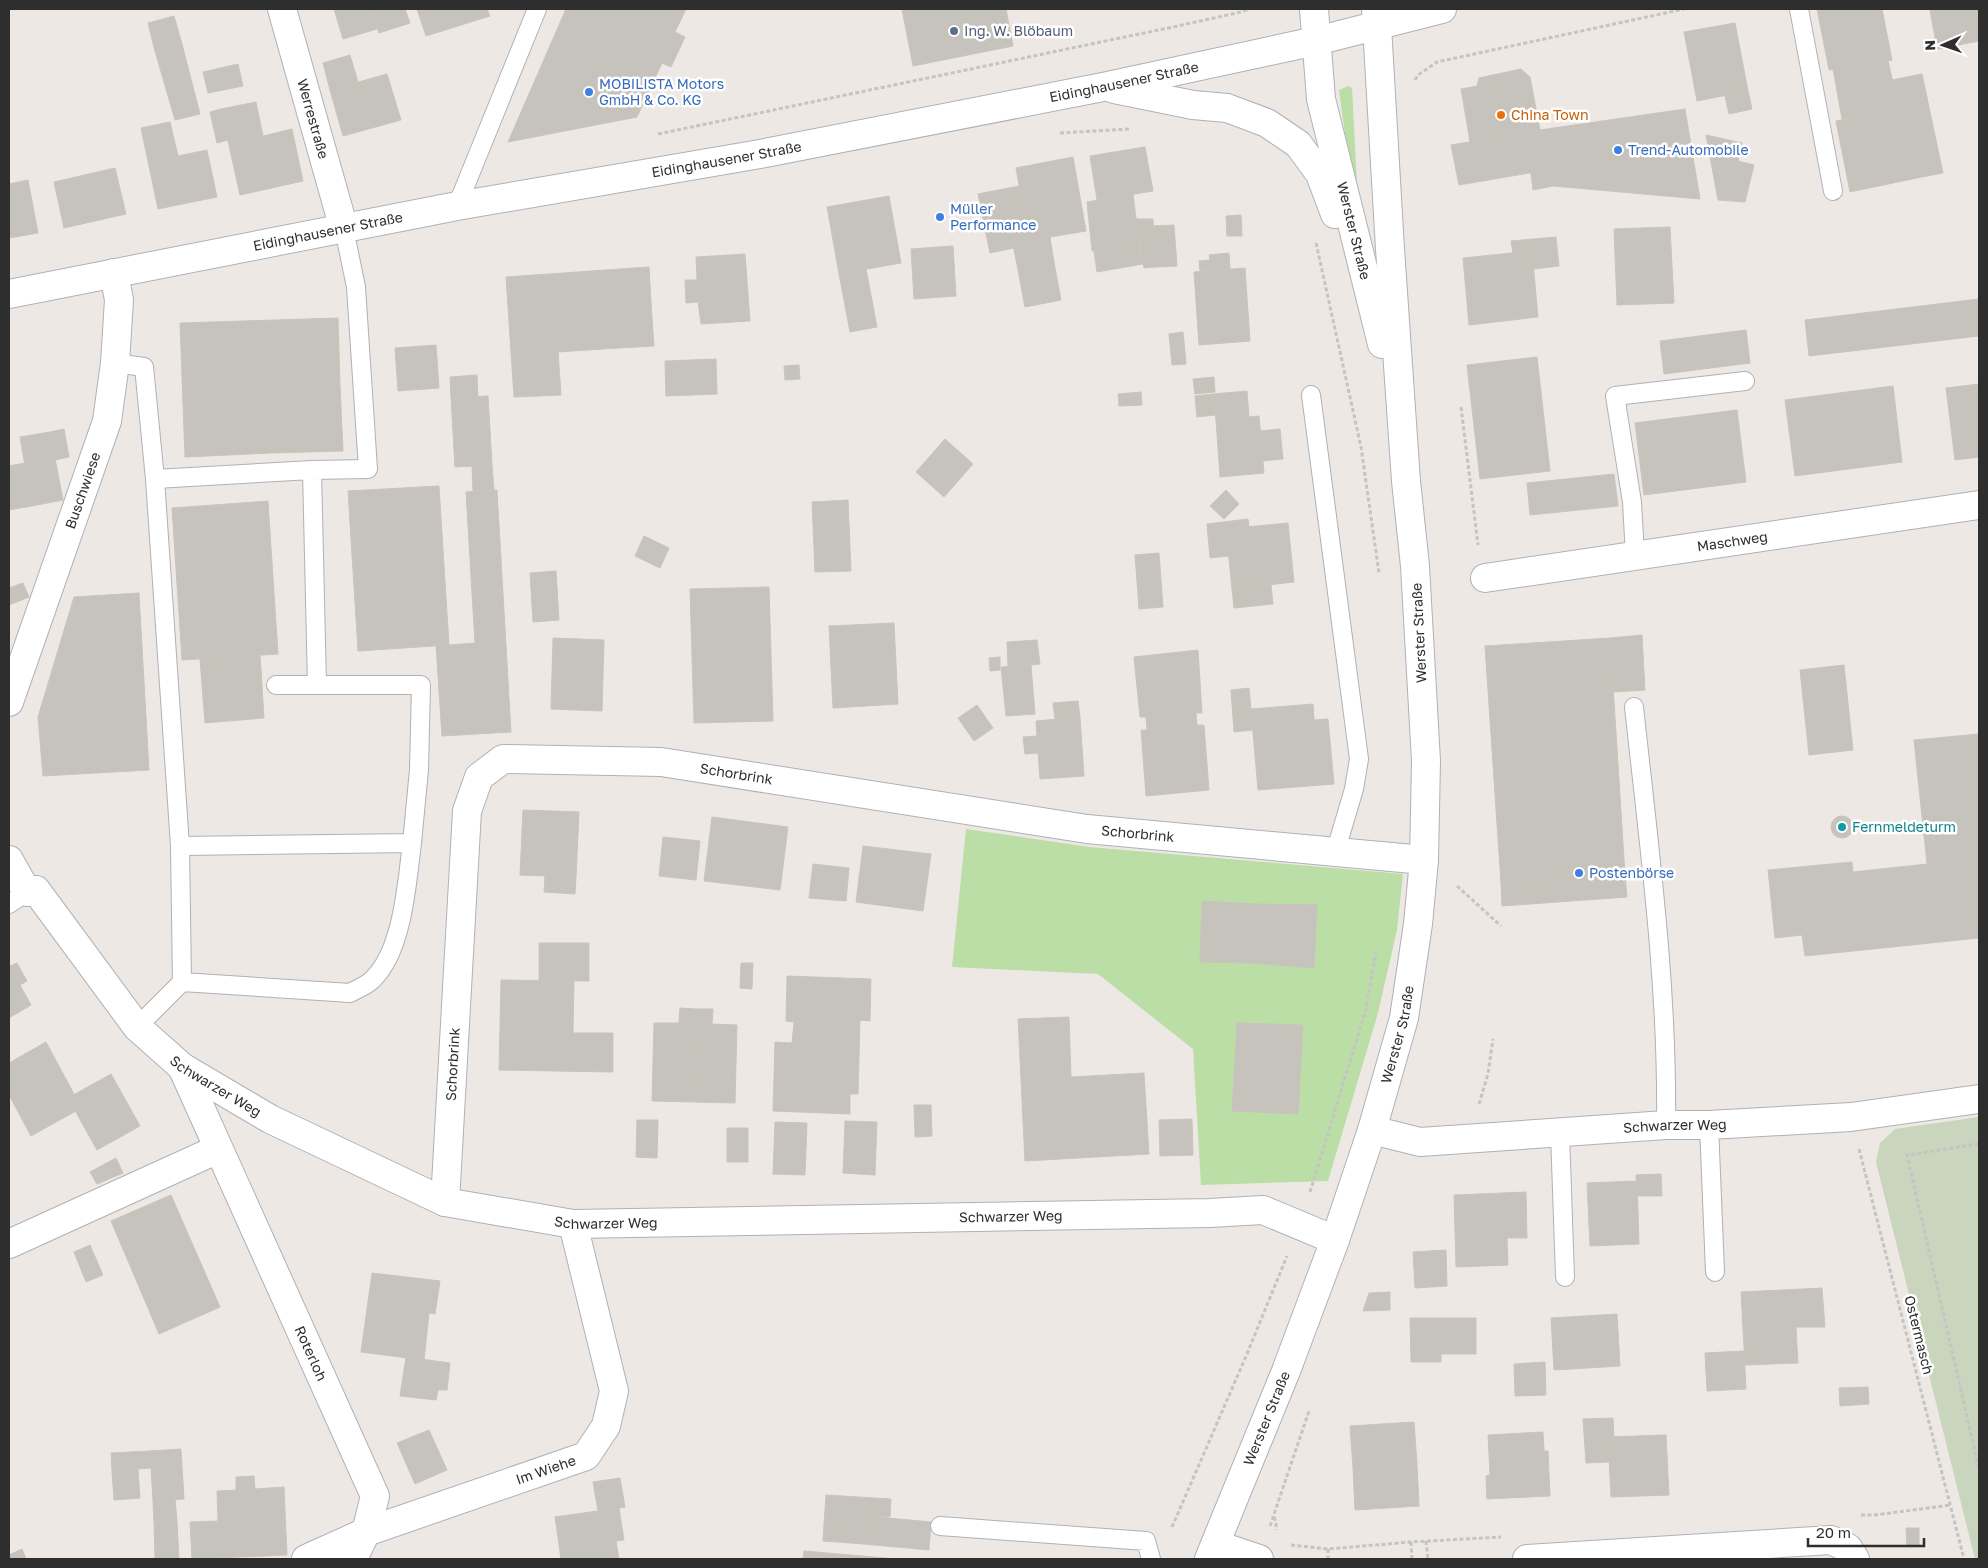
<svg xmlns="http://www.w3.org/2000/svg" width="1988" height="1568" font-family="'Golos Text',sans-serif">
<rect width="100%" height="100%" fill="#ede8e3"/>
<path fill="#bbdda6" d="M1348 86 1352 88 1358 203H1354L1339 90Z
M966 829 1089 847 1403 874 1397 930 1378 1013 1328 1181 1201 1185 1193 1049 1098 974 952 967Z"/>
<path fill="#c9d5bc" d="M1979 1117V1559H1975L1876 1162 1880 1143 1895 1129Z"/>
<path fill="#c6c3bd" stroke="#c9c4bc" d="M334 9H371L377 29 343 39Z
M371 9H405L410 23 379 33Z
M417 9H487L490 16 426 36Z
M566 9H686L675 32 685 37 671 67 662 63 637 117 508 142Z
M902 9H1006L1013 46 913 66Z
M1817 9H1882L1892 60 1888 61 1894 87 1866 92 1861 64 1829 70Z
M1936 9H1979V41L1937 49 1930 10Z
M174 16 182 44 155 51 148 23Z
M1735 23 1748 91 1697 101 1684 32Z
M182 44 200 114 175 120 155 51Z
M350 55 358 82 330 90 323 63Z
M238 64 243 86 208 93 203 72Z
M1861 64 1866 92 1894 87 1892 80 1922 74 1943 173 1917 178 1903 107 1842 119 1833 69Z
M1521 69 1530 77 1477 86 1479 78Z
M387 74 401 120 343 136 330 90Z
M1530 77 1540 130 1470 142 1463 100 1474 99 1472 87Z
M1472 87 1474 99 1463 100 1461 89Z
M1748 91 1752 109 1729 114 1725 96Z
M256 102 263 136 292 129 303 181 240 195 221 109Z
M1903 107 1917 178 1850 192 1836 121Z
M221 109 228 140 217 143 210 112Z
M1685 109 1700 199 1553 186 1533 190 1531 173 1547 170 1540 130Z
M170 122 178 156 207 150 217 197 158 209 141 128Z
M1540 130 1547 170 1459 185 1451 145Z
M1706 135 1742 143 1738 161 1754 165 1745 202 1718 200Z
M1145 147 1153 191 1097 200 1090 156Z
M1073 157 1086 231 1050 237 1055 268 1019 275 1012 239 1028 236 1016 168Z
M115 168 126 214 64 228 54 182Z
M28 180 38 233 9 238V184Z
M1019 186 1028 236 1012 239 1014 248 990 253 978 194Z
M1133 194 1139 243 1092 251 1087 202Z
M889 196 901 263 839 274 827 207Z
M1241 215 1242 236H1227L1226 216Z
M1136 219H1153L1155 267 1144 268Z
M1174 225 1177 266 1155 267 1153 226Z
M1670 227 1674 303 1617 305 1614 229Z
M1556 237 1559 266 1534 269 1532 251 1513 253 1511 241Z
M1139 243 1143 264 1097 272 1094 251Z
M953 246 956 296 914 299 911 249Z
M1532 251 1538 317 1469 325 1463 258Z
M1229 253 1230 269 1200 271 1199 261 1210 260 1209 255Z
M745 254 750 321 701 324 698 302 686 303 685 280H697L696 257Z
M649 267 652 318 617 320 618 348 558 352 561 395 514 397 506 277Z
M1055 268 1061 300 1025 307 1019 275Z
M1245 268 1250 341 1199 345 1194 272Z
M866 269 877 327 850 332 839 274Z
M1979 299V336L1809 356 1805 320Z
M338 318 340 386 269 388 271 453 185 457 180 323Z
M652 318 654 346 618 348 617 320Z
M1746 330 1750 363 1664 374 1660 341Z
M1183 332 1186 364 1172 365 1169 334Z
M436 345 439 388 398 391 395 348Z
M1537 357 1550 471 1480 479 1467 365Z
M716 359 717 394 666 396 665 361Z
M799 365 800 379 785 380 784 366Z
M477 375 478 397 451 398 450 377Z
M1214 377 1215 392 1195 394 1193 379Z
M1979 384V457L1955 460 1946 388Z
M340 386 343 451 271 453 269 388Z
M1893 386 1902 462 1795 476 1785 400Z
M1247 391 1249 417 1216 420 1213 394Z
M1141 392 1142 405 1119 406 1118 394Z
M1213 394 1215 415 1197 417 1195 396Z
M488 396 492 465 455 467 451 398Z
M1737 410 1746 482 1644 495 1635 423Z
M1259 416 1264 473 1220 477 1216 420Z
M64 429 69 457 55 460 50 432Z
M1280 429 1283 459 1263 461 1260 431Z
M50 432 63 500 32 506 20 437Z
M945 439 973 464 944 497 916 472Z
M25 463 32 506 9 510V466Z
M492 465 494 490 473 491 472 466Z
M1614 474 1618 506 1530 515 1527 483Z
M439 486 449 645 358 651 348 491Z
M497 490 511 732 442 736 436 646 475 643 466 492Z
M1226 490 1239 504 1224 519 1210 506Z
M848 500 851 571 815 572 812 502Z
M268 501 278 654 182 660 172 508Z
M1248 519 1249 527 1226 529 1229 556 1210 558 1207 524Z
M1288 523 1294 582 1232 589 1226 529Z
M644 536 669 548 660 568 635 556Z
M1159 553 1163 607 1139 609 1135 555Z
M556 571 559 620 533 622 530 573Z
M23 583 29 597 9 605V588Z
M1271 585 1273 604 1234 608 1232 589Z
M769 587 773 721 694 723 690 589Z
M139 593 149 770 43 776 38 717 74 597Z
M894 623 898 704 833 708 829 626Z
M1642 635 1645 690 1614 692 1610 638Z
M553 638 604 640 602 711 551 709Z
M1610 638 1625 875 1501 883 1485 646Z
M1037 640 1040 664 1008 667 1007 642Z
M1198 650 1202 713H1196L1197 725H1204L1209 790 1146 796 1141 730H1147L1146 717H1140L1134 657Z
M260 655 264 718 205 723 200 659Z
M1000 657V670L990 671 989 658Z
M1031 665 1035 714 1006 716 1001 667Z
M1844 665 1853 750 1809 755 1800 670Z
M1249 688 1253 730 1234 732 1231 690Z
M1078 701 1080 717 1055 719 1053 703Z
M1313 704 1314 720 1328 719 1334 784 1258 790 1251 709Z
M977 705 993 728 974 741 958 718Z
M1080 717 1084 776 1040 779 1038 753 1025 754 1023 737 1037 736 1036 721Z
M1979 734V938L1805 956 1802 935 1775 938 1768 870 1852 862 1853 872 1927 864 1914 740Z
M523 810 579 812 576 877 520 875Z
M1831 827a11 11 0 1 1 22 0a11 11 0 1 1-22 0Z
M712 817 788 827 780 890 704 881Z
M663 837 700 841 696 880 659 876Z
M863 846 931 854 923 911 856 902Z
M813 864 849 868 846 901 809 898Z
M545 875 576 877 575 894 544 892Z
M1625 875 1627 897 1502 906 1501 883Z
M1202 901 1256 904 1253 963 1200 962Z
M1256 904 1317 905 1314 968 1253 963Z
M539 943H589V981L539 980Z
M9 963 10 966 17 963 27 981 20 985 31 1005 9 1018Z
M741 963H753L752 989 740 988Z
M787 976 871 979 870 1021 860 1020 858 1094H850V1114L773 1111 775 1042 792 1043 794 1022 786 1021Z
M501 980 574 981 573 1033H613V1072L499 1070Z
M680 1008 696 1009 693 1102 652 1101 654 1023H679Z
M696 1009H713L712 1024 737 1025 735 1103 693 1102Z
M1069 1017 1071 1077 1144 1073 1149 1154 1025 1161 1018 1019Z
M1237 1023 1303 1025 1298 1114 1232 1111Z
M46 1042 74 1094 68 1098 76 1111 31 1136 9 1095V1063Z
M111 1074 140 1126 97 1150 68 1098Z
M914 1105H931L932 1136 915 1137Z
M1192 1119 1193 1155 1160 1156 1159 1120Z
M637 1120H658L657 1158 636 1157Z
M845 1121 877 1122 875 1175 843 1173Z
M775 1122 807 1123 805 1175 773 1174Z
M727 1128H748V1162H727Z
M116 1158 123 1173 97 1184 90 1172Z
M1661 1174 1662 1196H1637L1636 1175Z
M1637 1181 1639 1244 1590 1246 1587 1183Z
M1526 1192 1527 1238H1507L1508 1265 1456 1267 1454 1195Z
M171 1195 220 1307 159 1334 111 1221Z
M90 1245 103 1275 86 1282 74 1252Z
M1446 1250 1447 1286 1415 1288 1413 1252Z
M372 1273 440 1281 435 1314 429 1313 424 1360 361 1352Z
M1822 1288 1825 1327H1796L1798 1363 1745 1365 1741 1292Z
M1390 1292V1310L1363 1311 1369 1293Z
M1617 1314 1620 1366 1554 1370 1551 1318Z
M1410 1318H1476V1354H1441V1362H1411Z
M1744 1351 1746 1389 1707 1391 1705 1353Z
M406 1357 450 1363 447 1390H438L436 1400 400 1396Z
M1545 1362 1546 1395 1515 1396 1514 1364Z
M1868 1387 1869 1404 1840 1406 1839 1388Z
M1613 1418 1614 1437H1608L1609 1462 1586 1463 1583 1419Z
M1414 1422 1417 1464 1353 1468 1350 1426Z
M429 1430 447 1470 415 1484 397 1443Z
M1543 1432 1544 1451H1548L1550 1496 1487 1499 1486 1476 1490 1475 1488 1435Z
M1666 1435 1669 1495 1611 1497 1608 1437Z
M181 1449 184 1499 153 1501 150 1451Z
M150 1451 151 1468 112 1471 111 1453Z
M1417 1464 1419 1506 1355 1510 1353 1468Z
M138 1469 140 1498 114 1500 112 1471Z
M254 1476 255 1489 284 1487 287 1555 192 1559 190 1522 218 1521 217 1491 236 1490V1477Z
M620 1478 625 1507 598 1511 593 1482Z
M826 1495 891 1499 890 1517 866 1516 865 1527 824 1524Z
M175 1499 177 1522 154 1523 153 1501Z
M619 1508 624 1540 616 1541 619 1559H561L555 1517Z
M866 1516 931 1522 929 1550 864 1544Z
M177 1522 179 1559H155L154 1523Z
M824 1524 865 1527 864 1544 823 1541Z
M1906 1528H1919V1546H1907Z
M22 1549 26 1559H9V1555Z
M804 1551 897 1559H803Z"/>
<g fill="none" stroke-linecap="round" stroke-linejoin="round">
<g stroke="#afb1b8" stroke-width="20">
<path id="lane" d="M1799 9 1833 191
M457 206 537 9
M115 363 144 367 155 479 312 470 368 469 356 287 344 229
M1311 395 1359 759 1354 789 1335 853
M312 470 317 685H421L419 770 412 843
M1635 556 1632 502 1615 396 1745 381
M276 685H317
M1634 707C1649 846 1668 985 1666 1125
M180 846 412 843C407 882 403 950 373 979 368 985 357 989 350 993L182 982
M9 904 27 892
M137 1027 182 982 180 846 155 479
M1709 1125 1715 1272
M1560 1133 1565 1277
M940 1526 1146 1541 1151 1559"/>
</g>
<g stroke="#afb1b8" stroke-width="30">
<g id="street">
<path id="s1" d="M282 9 344 229"/>
<path id="s2" d="M1485 578 1979 505"/>
<path id="s3" d="M9 702 107 421 115 363 119 300 114 273"/>
<path id="s4" d="M9 860 27 892 36 890 137 1027 182 1067 270 1119 445 1202 573 1224 1210 1213 1263 1210 1335 1240"/>
<path id="s5" d="M182 1067 375 1496 366 1532 353 1559"/>
<path id="s6" d="M1372 1130 1420 1142 1666 1125H1709L1851 1117 1979 1099"/>
<path id="s7" d="M445 1202 467 811 479 777 503 759 661 762 1087 829 1424 860"/>
<path d="M9 1244 218 1149"/>
<path d="M1217 1545 1259 1559"/>
<path id="s8" d="M306 1559 366 1532 586 1456 606 1426 614 1391 573 1224"/>
<path d="M1527 1559 1831 1540 1848 1548 1855 1559"/>
</g>
</g>
<g stroke="#afb1b8" stroke-width="30">
<g id="secondary">
<path id="s9" d="M1314 9 1321 99 1382 344"/>
<path d="M1114 89 1193 105 1227 108 1267 123 1298 144 1320 174 1335 214"/>
<path id="s10" d="M9 294 457 206 760 154 1103 87 1316 41 1442 9"/>
<path id="s11" d="M1209 1559 1286 1371 1335 1240 1372 1130 1404 1018 1418 924 1424 860 1426 761 1415 566 1406 481 1390 249 1376 9"/>
</g>
</g>
<path stroke="#c4c4c4" stroke-width="3" stroke-dasharray="4 2.5" stroke-linecap="butt" d="M1415 80 1418 75 1437 62 1684 9
M1060 133 1129 129
M658 134 1173 27 1241 12 1249 9
M1316 243 1361 447 1379 573
M1461 407 1478 545
M1457 886 1501 926
M1479 1104 1488 1074 1493 1039
M1979 1144 1907 1155 1979 1469
M1859 1149 1964 1559
M1310 1192 1366 1009 1376 952
M1861 1515H1875L1951 1505
M1274 1517 1276 1522V1530
M1270 1526 1309 1411
M1172 1527 1247 1354 1287 1256
M1426 1541 1428 1559
M1411 1542 1412 1559
M1291 1545 1328 1549 1411 1542 1501 1537
M1328 1549V1559"/>
<use href="#lane" stroke="#fff" stroke-width="18"/>
<use href="#street" stroke="#fff" stroke-width="28"/>
<use href="#secondary" stroke="#fff" stroke-width="28"/>
</g>
<circle fill="#5c6f8a" stroke="#fff" stroke-width="2" cx="954" cy="31" r="5"/>
<g fill="#3f7fe0" stroke="#fff" stroke-width="2">
<circle cx="589" cy="92" r="5"/>
<circle cx="1618" cy="150" r="5"/>
<circle cx="940" cy="217" r="5"/>
<circle cx="1579" cy="873" r="5"/>
</g>
<circle fill="#e8710a" stroke="#fff" stroke-width="2" cx="1501" cy="115" r="5"/>
<circle fill="#0f9aa8" stroke="#fff" stroke-width="2" cx="1842" cy="827" r="5"/>
<g text-anchor="middle" stroke-width="5" stroke-linejoin="round" paint-order="stroke">
<g font-size="14" fill="#4e5e75" stroke="#fff" text-anchor="start">
<text x="964" y="36">Ing. W. Blöbaum</text>
</g>
<g font-size="14" fill="#2e2e2e" stroke="#fff">
<text dy="5" stroke="none"><textPath href="#s10" startOffset="1135">Eidinghausener Straße</textPath></text>
<text dy="5" stroke="none"><textPath href="#s1" startOffset="114">Werrestraße</textPath></text>
<text dy="5" stroke="none"><textPath href="#s10" startOffset="730">Eidinghausener Straße</textPath></text>
<text dy="5" stroke="none"><textPath href="#s9" startOffset="226">Werster Straße</textPath></text>
<text dy="5" stroke="none"><textPath href="#s10" startOffset="325">Eidinghausener Straße</textPath></text>
<text dy="5" stroke="none"><textPath href="#s3" startOffset="224">Buschwiese</textPath></text>
<text dy="5" stroke="none"><textPath href="#s2" startOffset="250">Maschweg</textPath></text>
<text transform="translate(1419 633) rotate(-93)" y="5">Werster Straße</text>
<text dy="5" stroke="none"><textPath href="#s7" startOffset="692">Schorbrink</textPath></text>
<text dy="5" stroke="none"><textPath href="#s7" startOffset="1098">Schorbrink</textPath></text>
<text dy="5" stroke="none"><textPath href="#s11" startOffset="558">Werster Straße</textPath></text>
<text dy="5" stroke="none"><textPath href="#s7" startOffset="138">Schorbrink</textPath></text>
<text dy="5" stroke="none"><textPath href="#s4" startOffset="315">Schwarzer Weg</textPath></text>
<text dy="5" stroke="none"><textPath href="#s6" startOffset="305">Schwarzer Weg</textPath></text>
<text dy="5" stroke="none"><textPath href="#s4" startOffset="1140">Schwarzer Weg</textPath></text>
<text dy="5" stroke="none"><textPath href="#s4" startOffset="735">Schwarzer Weg</textPath></text>
<text transform="translate(1919 1335) rotate(76)" y="5">Ostermasch</text>
<text dy="5" stroke="none"><textPath href="#s5" startOffset="314">Roterloh</textPath></text>
<text dy="5" stroke="none"><textPath href="#s11" startOffset="152">Werster Straße</textPath></text>
<text dy="5" stroke="none"><textPath href="#s8" startOffset="256">Im Wiehe</textPath></text>
</g>
<g font-size="14" fill="#366cbe" stroke="#fff" text-anchor="start">
<text x="599" y="89">MOBILISTA Motors<tspan x="599" dy="16">GmbH &amp; Co. KG</tspan></text>
<text x="1628" y="155">Trend-Automobile</text>
<text x="950" y="214">Müller<tspan x="950" dy="16">Performance</tspan></text>
<text x="1589" y="878">Postenbörse</text>
</g>
<g font-size="14" fill="#c56008" stroke="#fff" text-anchor="start">
<text x="1511" y="120">China Town</text>
</g>
<g font-size="14" fill="#0d838f" stroke="#fff" text-anchor="start">
<text x="1852" y="832">Fernmeldeturm</text>
</g>
</g>
<rect width="1988" height="1568" fill="none" stroke="#2e2e2e" stroke-width="20"/>
<g transform="translate(1943 45) rotate(268)" stroke="#ffffff" stroke-width="4" paint-order="stroke">
<path d="M0-4L9 19L0 12L-9 19Z" fill="#2e2e2e"/>
<text y="-8" font-size="14" font-weight="bold" text-anchor="middle" fill="#2e2e2e">N</text>
</g>
<path d="M1808 1538v8h116v-8" fill="none" stroke="#2e2e2e" stroke-width="2.5"/>
<text x="1816" y="1538" font-size="15" fill="#2e2e2e" stroke="#ffffff" stroke-width="4" paint-order="stroke">20 m</text>
</svg>
